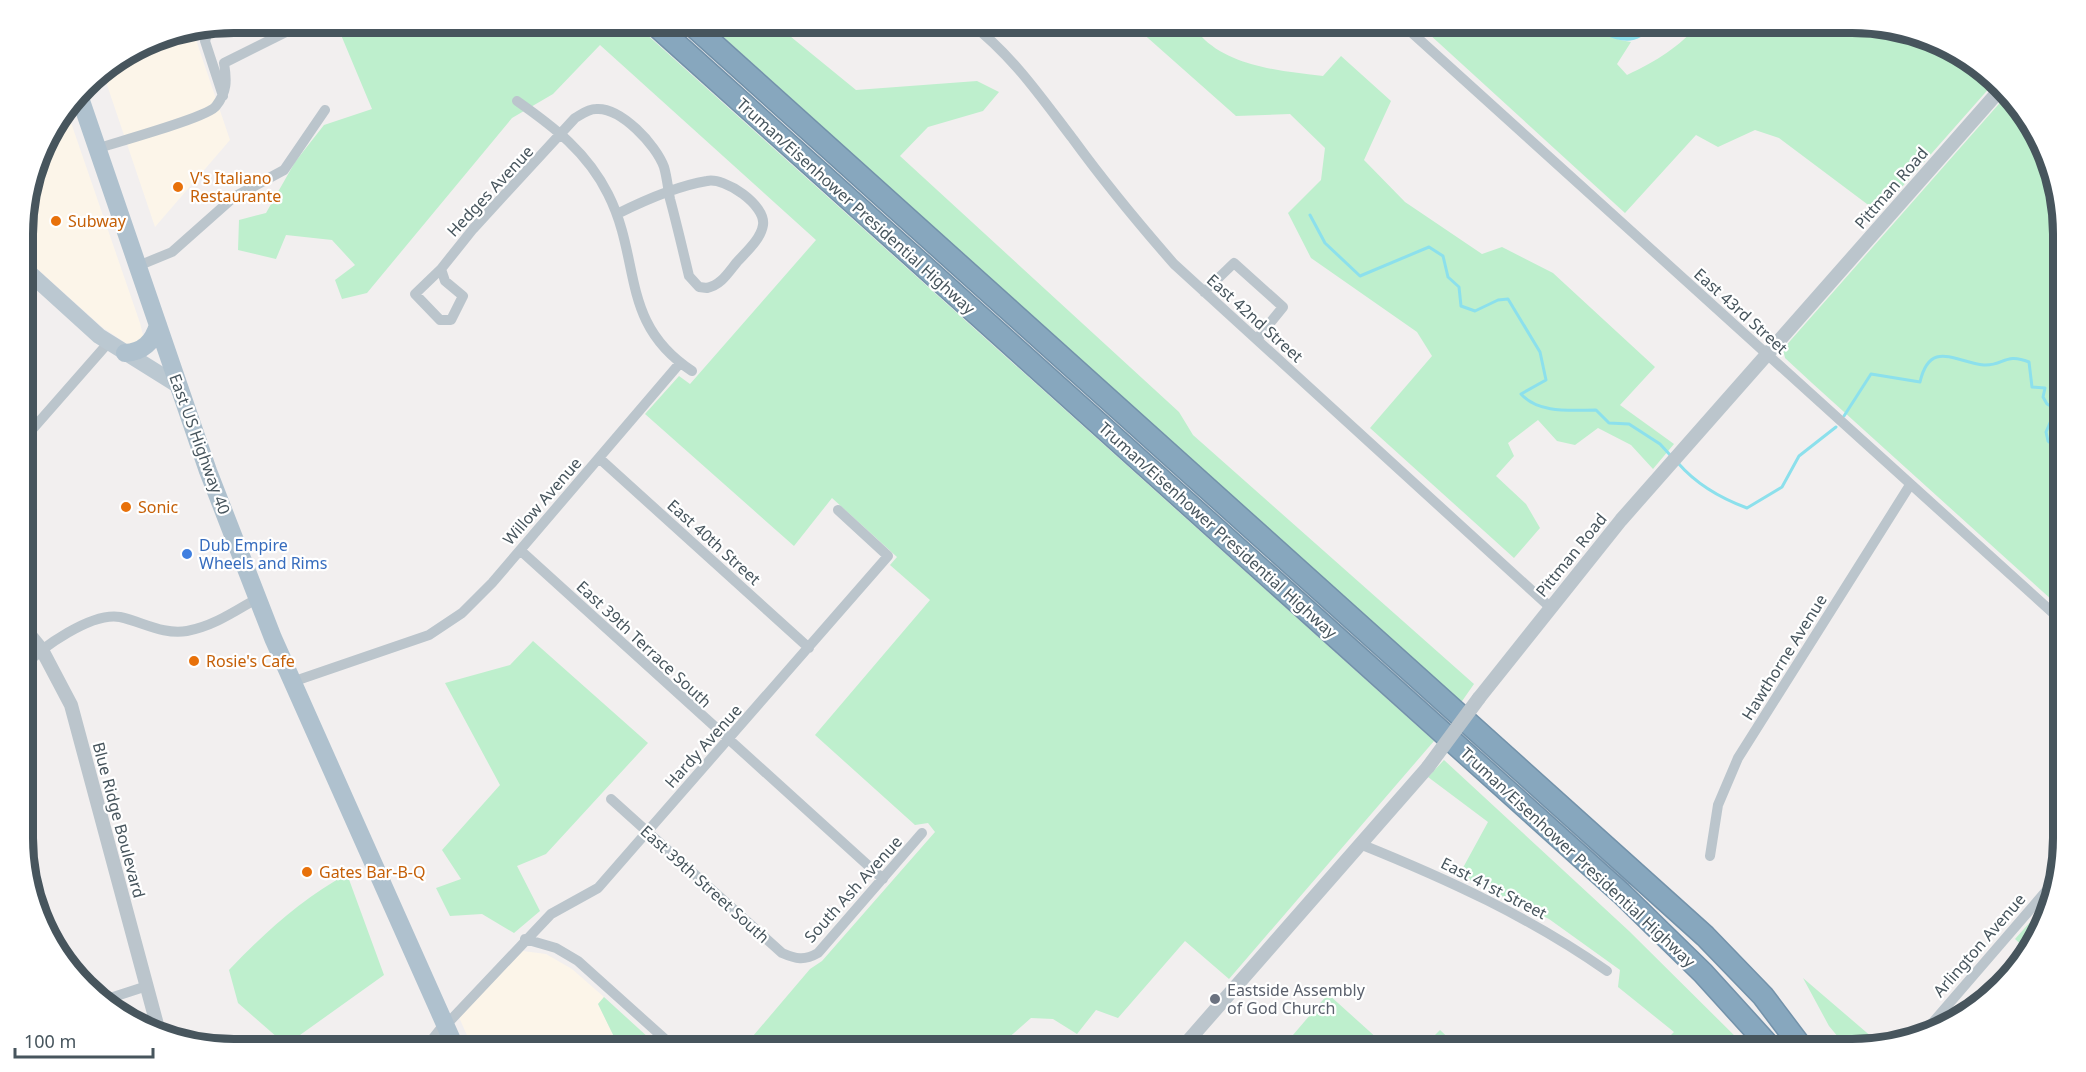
<svg xmlns="http://www.w3.org/2000/svg" width="2086" height="1072" font-family="'Noto Sans',sans-serif">
<rect width="100%" height="100%" fill="#f2efef"/>
<path fill="#fcf5e9" d="M193 31 230 140 155 227 102 70 154 38Z
M67 111 140 323 143 335 138 344H127L102 327 23 256V220L44 140Z
M523 951 546 954 572 969 604 997 598 1004 620 1049H473L458 1015Z"/>
<path fill="#beefcd" d="M336 23H634L1434 741 1229 979 1185 941 1118 1018 1096 1010 1077 1034 1053 1019 1031 1018 1006 1040 1005 1049H742L810 969 822 961 935 832 928 823 915 825 815 735 930 600 890 565 897 557 832 498 794 546 645 414 679 376 690 384 816 240 600 45 553 94 512 118 367 293 342 299 335 280 355 265 332 240 286 235 276 259 238 250 239 220 266 213 295 162 324 125 372 109Z
M708 23H774L856 90 977 81 999 92 983 111 928 127 900 156 1179 412 1193 435 1474 684 1460 704Z
M1131 23H1212L1201 36C1230 67 1282 71 1323 76L1341 56 1391 101 1364 160 1405 202 1482 254 1502 247 1553 273 1655 367 1620 405 1674 444 1653 469 1631 445 1598 428 1575 445 1557 441 1538 420 1508 443 1514 456 1496 476 1526 504 1540 528 1514 558 1370 428 1432 356 1417 332 1311 258 1288 213 1321 180 1325 148 1290 114 1236 116Z
M1417 23H1579L1620 40 1631 42 1617 64 1627 75C1657 61 1679 47 1700 23H1852L1946 44 1992 85 1879 213 1779 138 1755 130 1718 147 1696 135 1625 213Z
M2005 97 2028 116 2062 207 2063 610 1812 383 1785 358 1783 349Z
M533 641 648 743 546 854 517 866 540 911 514 933 482 914 450 916 436 888 461 879 442 850 500 785 445 683 510 665Z
M1444 760 1629 931 1748 1049H1657L1674 1032 1618 987 1620 970 1549 919 1459 875 1488 822 1428 777Z
M347 874 384 975 286 1045 238 1003 229 970C263 934 303 898 347 874Z
M2049 901 2042 932 2026 949 2015 939Z
M1803 978 1880 1044 1865 1049H1848L1829 1026Z
M1328 994 1389 1049H1281Z
M604 997 661 1049H620L598 1004Z
M1440 1030 1460 1049H1421Z"/>
<path fill="#8ce0ec" d="M1579 23H1655C1633 56 1607 35 1579 23Z"/>
<g fill="none" stroke-linecap="round" stroke-linejoin="round">
<path stroke="#8ce0ec" stroke-width="3" d="M1310 215 1325 243 1360 276 1429 247 1443 256 1448 277 1459 287 1461 306 1475 311 1498 300 1508 299 1540 352 1546 380 1521 394C1539 414 1571 410 1596 410L1609 423 1629 424 1660 444 1671 456
M1844 416 1871 374 1920 382C1930 339 1955 362 1984 365 2004 366 2005 352 2029 362L2032 387 2045 388 2043 397 2047 404 2056 409 2046 432 2048 441 2053 445 2062 442
M1678 463C1697 485 1720 498 1747 508L1782 487 1799 456 1836 427"/>
<g stroke="#7392aa" stroke-width="24">
<path id="motorway" d="M652 22 1621 893 1703 973 1772 1049
M689 22 1705 936 1763 996 1803 1049"/>
</g>
<path stroke="#bbc5cc" stroke-width="10" d="M969 22C1013 56 1040 96 1073 139 1105 183 1139 224 1174 264L1551 608
M1400 22 2063 622
M209 28 205 41 223 96
M517 101C554 127 587 152 608 194 642 261 619 323 692 371
M99 148C117 142 209 117 216 106 227 92 227 81 224 63L296 27 309 26 312 22
M138 266 172 252 234 197 284 170 325 110
M441 269 445 281 463 296 451 320H440L415 294 441 269 473 229 575 118C582 114 588 109 596 109 621 107 656 145 664 167 667 177 668 189 670 199 677 225 683 251 689 276L699 287 707 288C721 285 728 273 737 262 746 252 761 239 763 225 766 205 725 177 707 181 676 186 645 200 617 214
M1204 292 1234 263 1283 307 1257 339
M23 440 109 342
M599 458 809 648
M520 550 883 879
M24 667C41 647 92 612 120 617 143 622 163 635 187 631 214 626 235 611 258 598
M292 682 429 635 462 613 492 583 680 363
M611 799 782 953C796 959 804 961 818 953L922 833
M1360 844C1447 879 1530 917 1607 971
M1710 856 1718 805 1738 758 1910 485
M525 939 556 948 578 961 676 1049
M107 999 147 986
M446 1025 551 914 598 888 888 556 838 510
M1928 1028 2053 883"/>
<path stroke="#bbc5cc" stroke-width="14" d="M24 628 42 650 71 705 159 1032
M1479 698 1621 520 1999 91
M427 1049 446 1025
M1181 1049 1428 767"/>
<path stroke="#bbc8d1" stroke-width="16" d="M23 267 99 336 179 386"/>
<path stroke="#afc1ce" stroke-width="18" d="M79 95 208 471 273 638 456 1049
M125 353C143 352 153 342 158 325"/>
<use href="#motorway" stroke="#87a7be" stroke-width="21"/>
<path stroke="#bbc5cc" stroke-width="14" d="M1428 767 1479 698"/>
</g>
<g fill="#e8710a" stroke="#fff" stroke-width="2">
<circle cx="178" cy="187" r="6"/>
<circle cx="56" cy="221" r="6"/>
<circle cx="126" cy="507" r="6"/>
<circle cx="194" cy="661" r="6"/>
<circle cx="307" cy="872" r="6"/>
</g>
<circle fill="#3f7fe0" stroke="#fff" stroke-width="2" cx="187" cy="554" r="6"/>
<circle fill="#6b7280" stroke="#fff" stroke-width="2" cx="1215" cy="999" r="6"/>
<g text-anchor="middle" stroke-width="4.5" stroke-linejoin="round" paint-order="stroke">
<g font-size="16" fill="#c56008" stroke="#fff" text-anchor="start">
<text x="190" y="184">V's Italiano<tspan x="190" dy="18">Restaurante</tspan></text>
<text x="68" y="227">Subway</text>
<text x="138" y="513">Sonic</text>
<text x="206" y="667">Rosie's Cafe</text>
<text x="319" y="878">Gates Bar-B-Q</text>
</g>
<g font-size="16" fill="#47555d" stroke="#fff">
<text transform="translate(1891 188) rotate(-49)" y="6">Pittman Road</text>
<text transform="translate(490 191) rotate(-47)" y="6">Hedges Avenue</text>
<text transform="translate(856 206) rotate(42)" y="6">Truman/Eisenhower Presidential Highway</text>
<text transform="translate(1741 311) rotate(42)" y="6">East 43rd Street</text>
<text transform="translate(1255 318) rotate(42)" y="6">East 42nd Street</text>
<text transform="translate(200 444) rotate(70)" y="6">East US Highway 40</text>
<text transform="translate(542 501) rotate(-49)" y="6">Willow Avenue</text>
<text transform="translate(1218 530) rotate(42)" y="6">Truman/Eisenhower Presidential Highway</text>
<text transform="translate(714 542) rotate(42)" y="6">East 40th Street</text>
<text transform="translate(1571 555) rotate(-51)" y="6">Pittman Road</text>
<text transform="translate(644 644) rotate(43)" y="6">East 39th Terrace South</text>
<text transform="translate(1784 657) rotate(-58)" y="6">Hawthorne Avenue</text>
<text transform="translate(703 746) rotate(-48)" y="6">Hardy Avenue</text>
<text transform="translate(119 820) rotate(75)" y="6">Blue Ridge Boulevard</text>
<text transform="translate(1578 857) rotate(43)" y="6">Truman/Eisenhower Presidential Highway</text>
<text transform="translate(705 884) rotate(42)" y="6">East 39th Street South</text>
<text transform="translate(1494 888) rotate(27)" y="6">East 41st Street</text>
<text transform="translate(853 889) rotate(-48)" y="6">South Ash Avenue</text>
<text transform="translate(1979 945) rotate(-49)" y="6">Arlington Avenue</text>
</g>
<g font-size="16" fill="#366cbe" stroke="#fff" text-anchor="start">
<text x="199" y="551">Dub Empire<tspan x="199" dy="18">Wheels and Rims</tspan></text>
</g>
<g font-size="16" fill="#5b616d" stroke="#fff" text-anchor="start">
<text x="1227" y="996">Eastside Assembly<tspan x="1227" dy="18">of God Church</tspan></text>
</g>
</g>
<path d="M0 0H2086V1072H0ZM234 33H1852A201 201 0 0 1 2053 234V838A201 201 0 0 1 1852 1039H234A201 201 0 0 1 33 838V234A201 201 0 0 1 234 33Z" fill="#fff" fill-rule="evenodd"/>
<path fill="none" stroke="#47555d" stroke-width="8" d="M234 33H1852A201 201 0 0 1 2053 234V838A201 201 0 0 1 1852 1039H234A201 201 0 0 1 33 838V234A201 201 0 0 1 234 33Z"/>
<path d="M15 1048v9h138v-9" fill="none" stroke="#47555d" stroke-width="3"/>
<text x="24" y="1048" font-size="18" fill="#47555d" stroke="#ffffff" stroke-width="4.5" paint-order="stroke">100 m</text>
</svg>
